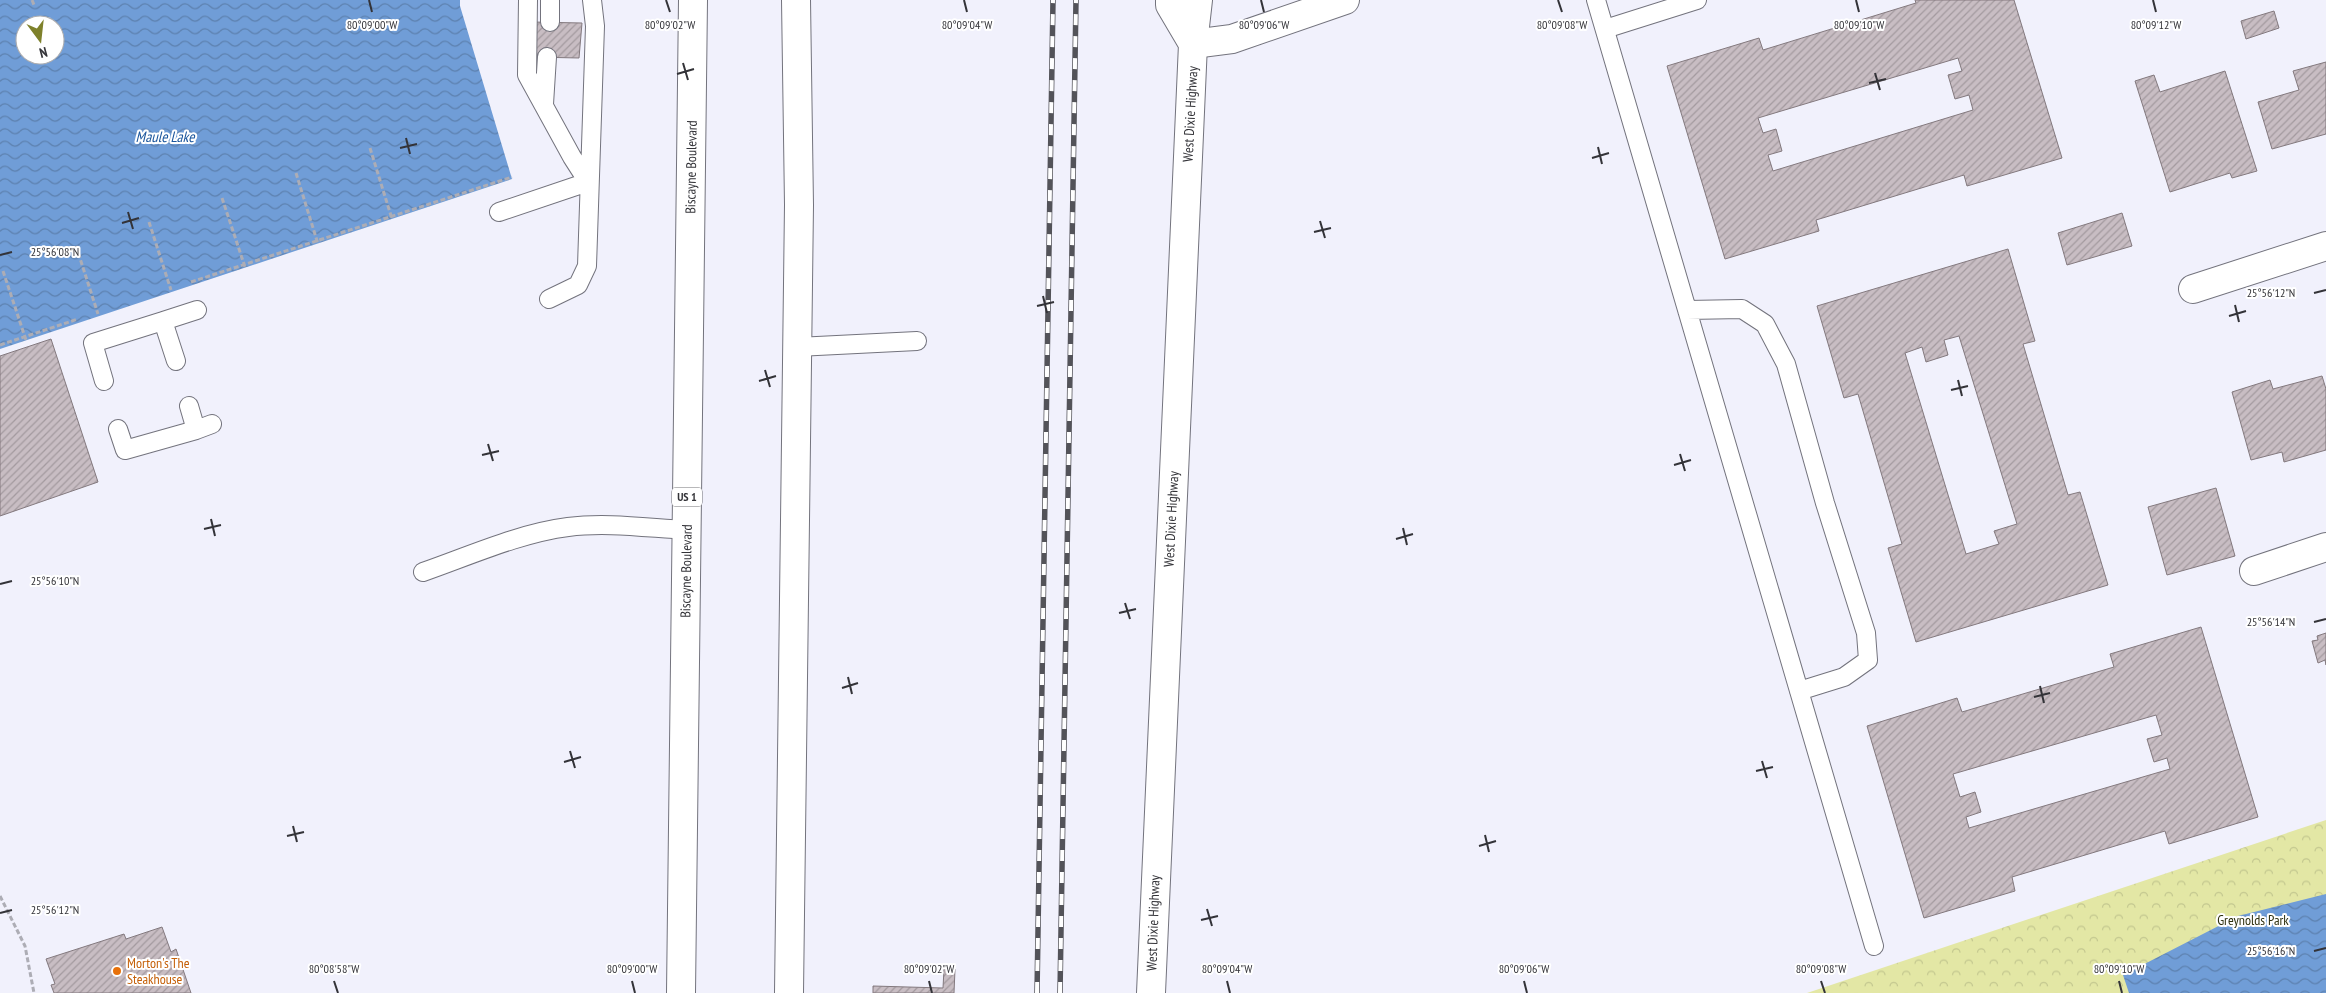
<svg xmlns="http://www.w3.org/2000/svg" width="2326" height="993" font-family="'PT Sans Narrow',sans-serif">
<defs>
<pattern id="park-crowns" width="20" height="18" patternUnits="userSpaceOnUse" patternTransform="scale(1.25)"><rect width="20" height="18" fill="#e3e7a5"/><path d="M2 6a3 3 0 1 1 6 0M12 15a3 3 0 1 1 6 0" fill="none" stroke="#c3c78f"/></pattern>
<pattern id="water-waves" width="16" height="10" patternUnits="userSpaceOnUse" patternTransform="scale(1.25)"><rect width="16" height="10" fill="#709dd7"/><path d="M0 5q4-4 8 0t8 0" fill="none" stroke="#5d81af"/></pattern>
<pattern id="building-hatch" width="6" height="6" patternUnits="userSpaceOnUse" patternTransform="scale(1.25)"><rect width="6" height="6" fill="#c8bdc3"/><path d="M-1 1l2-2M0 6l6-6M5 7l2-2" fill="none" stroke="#a39a9f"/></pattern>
</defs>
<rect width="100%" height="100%" fill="#f1f1fc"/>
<path fill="url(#park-crowns)" d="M2326 820V993H1807Z"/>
<path fill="url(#water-waves)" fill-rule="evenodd" d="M0 0H460V6L512 179 0 349ZM25 25H55V55H25Z
M2326 894V993H2129L2123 975 2238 916Z"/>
<path fill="url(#building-hatch)" stroke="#83797e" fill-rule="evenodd" d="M1915 0H2014L2062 158 1967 186 1964 175 1816 220 1819 231 1725 259 1667 66 1759 38 1763 50 1916 3ZM1958 58 1962 71 1948 75 1955 99 1969 95 1973 110 1773 171 1768 155 1782 151 1776 129 1763 133 1758 118Z
M2274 11 2279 28 2246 39 2241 21Z
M533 22 582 23 579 58 532 57Z
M2326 62V134L2272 149 2258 102 2299 90 2293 71Z
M2225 71 2257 171 2232 178 2230 173 2170 192 2135 81 2154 75 2160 92Z
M2122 213 2132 246 2067 265 2058 233Z
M2008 249 2035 341 2023 344 2068 495 2080 492 2108 585 1916 642 1888 548 1902 544 1858 394 1844 398 1817 306ZM1959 336 2017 524 1994 531 1999 544 1966 554 1905 353 1922 347 1926 362 1948 355 1944 340Z
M51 339 98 482 0 516V356Z
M2322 376 2326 389V450L2284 462 2282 452 2251 460 2232 392 2270 380 2273 389Z
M2216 488 2235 556 2167 575 2148 507Z
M2201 627 2258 817 2169 844 2165 831 2012 877 2015 891 1924 918 1867 726 1957 698 1962 712 2114 667 2110 654ZM2156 715 2162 735 2147 739 2154 762 2167 758 2170 769 1969 828 1966 817 1981 812 1975 792 1960 797 1953 774Z
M2326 633V665L2325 660 2318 663 2312 641 2318 640 2317 636Z
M162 927 171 952 176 949 191 993H54L51 985 55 984 46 959 124 934 126 939Z
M944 969H955L954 993H873V986L943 988Z"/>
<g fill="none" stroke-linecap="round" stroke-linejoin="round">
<g stroke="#73737d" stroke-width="20">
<path id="lane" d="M528 0 527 75 572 157 588 182
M1596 0 1874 946
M550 22V0
M1605 29 1697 0
M544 104 547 57
M499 212 588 182
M549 299 578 285 587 266 595 26 592 0
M1687 310 1742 309 1765 324 1786 364 1825 503 1866 633 1868 660 1844 677 1799 691
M163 321 197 310
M797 347 917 341
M104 381 93 343 163 321 176 361
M118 429 125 450 196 430 189 406
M196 430 212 424
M423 572C469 556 520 533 568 527 607 522 648 528 687 530"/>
</g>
<g stroke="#73737d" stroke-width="30">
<path id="street" d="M1193 44 1232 39 1345 0
M2193 289 2326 246
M2254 571 2326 547"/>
</g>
<g stroke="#73737d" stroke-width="30">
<path id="secondary" d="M1170 0V5L1193 44
M1151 993 1193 44 1198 0"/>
</g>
<g stroke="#73737d" stroke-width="30">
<path id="primary" d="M681 993 693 0
M789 993 799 205 796 0"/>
</g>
<path stroke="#adadb5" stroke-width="3" stroke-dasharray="5 2.5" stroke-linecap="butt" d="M32 0 34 5
M370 148 392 219
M296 173 318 244
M222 198 245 267
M149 222 171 290
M76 246 98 314
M3 271 26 340
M191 282 512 177
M0 345 78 319
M0 896 25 946 34 993"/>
<use href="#lane" stroke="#fff" stroke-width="18"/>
<use href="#street" stroke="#fff" stroke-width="28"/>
<use href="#secondary" stroke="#fff" stroke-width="28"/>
<use href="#primary" stroke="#fff" stroke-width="28"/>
<g stroke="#535359" stroke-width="5.5">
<path id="rail" d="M1037 993 1053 0
M1060 993 1076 0"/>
</g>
<use href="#rail" stroke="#fff" stroke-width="4" stroke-dasharray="11" stroke-linecap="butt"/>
</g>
<path fill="none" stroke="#333338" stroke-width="2" d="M369 0 372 12M666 0 670 12M964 0 967 12M1261 0 1264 12M1558 0 1562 12M1856 0 1859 12M2153 0 2156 12M683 63 688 80M1875 73 1880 90M677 74 694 69M1869 83 1886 79M406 138 410 154M1598 147 1602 164M400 148 417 144M1592 158 1609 153M128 212 133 229M1320 221 1325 238M122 223 139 218M1314 232 1331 228M0 255 12 252M2314 293 2326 290M1043 296 1047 313M2235 305 2239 322M1037 306 1054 302M2229 316 2246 311M765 370 770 387M1958 380 1962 396M759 381 776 376M1951 390 1968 386M488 444 493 461M1680 454 1685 471M482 455 499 451M1674 465 1691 460M211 519 215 536M1403 528 1407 545M204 529 221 525M1396 539 1413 534M0 584 12 581M1125 603 1130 619M1119 613 1136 609M2314 622 2326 619M848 677 852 694M2040 686 2044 703M842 688 858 683M2034 697 2050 693M570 751 575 768M1762 761 1767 778M564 762 581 757M1756 771 1773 767M293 826 297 842M1485 835 1489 852M287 836 304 832M1479 846 1496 841M1207 909 1212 926M0 913 12 910M1201 920 1218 916M2314 951 2326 948M334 981 338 993M632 981 635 993M929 981 932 993M1227 981 1230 993M1524 981 1527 993M1821 981 1825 993M2119 981 2122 993"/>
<circle fill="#e8710a" stroke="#fff" stroke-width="2" cx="117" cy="971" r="5"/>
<g text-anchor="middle" stroke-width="4" stroke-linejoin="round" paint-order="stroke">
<rect fill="#fff" stroke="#707074" stroke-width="1" x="672" y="487.5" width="30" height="19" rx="4"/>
<g font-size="12" font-weight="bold" fill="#333338">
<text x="687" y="501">US 1</text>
</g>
<g font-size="14" fill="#333338" stroke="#fff">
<text transform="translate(1190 114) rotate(-87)" y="5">West Dixie Highway</text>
<text transform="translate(691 167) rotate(-89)" y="5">Biscayne Boulevard</text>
<text transform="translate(1171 519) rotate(-87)" y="5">West Dixie Highway</text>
<text transform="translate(686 571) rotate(-89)" y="5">Biscayne Boulevard</text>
<text transform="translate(1153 923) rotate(-88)" y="5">West Dixie Highway</text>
</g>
<g font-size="14" fill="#2e300e" stroke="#fff">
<text x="2253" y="925">Greynolds Park</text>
</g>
<g font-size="14" fill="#c56008" stroke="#fff" text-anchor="start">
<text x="127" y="968">Morton's The<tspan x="127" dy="16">Steakhouse</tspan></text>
</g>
<g font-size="15" font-style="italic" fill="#1b569d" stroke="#fff">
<text x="165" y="142">Maule Lake</text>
</g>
</g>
<g font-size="12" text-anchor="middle" fill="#333338" stroke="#fff" stroke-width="4" stroke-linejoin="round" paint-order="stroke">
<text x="372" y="29">80°09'00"W</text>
<text x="670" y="29">80°09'02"W</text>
<text x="967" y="29">80°09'04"W</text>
<text x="1264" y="29">80°09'06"W</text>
<text x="1562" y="29">80°09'08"W</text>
<text x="1859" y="29">80°09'10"W</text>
<text x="2156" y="29">80°09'12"W</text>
<text x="55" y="256">25°56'08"N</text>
<text x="2271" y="297">25°56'12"N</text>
<text x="55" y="585">25°56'10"N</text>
<text x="2271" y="626">25°56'14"N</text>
<text x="55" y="914">25°56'12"N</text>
<text x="2271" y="955">25°56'16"N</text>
<text x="334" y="973">80°08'58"W</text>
<text x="632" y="973">80°09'00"W</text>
<text x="929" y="973">80°09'02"W</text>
<text x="1227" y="973">80°09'04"W</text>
<text x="1524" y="973">80°09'06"W</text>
<text x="1821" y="973">80°09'08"W</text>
<text x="2119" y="973">80°09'10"W</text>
</g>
<g transform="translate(40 40) rotate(165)"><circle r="24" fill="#ffffff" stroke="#adadaf"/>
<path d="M0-4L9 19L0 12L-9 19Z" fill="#7e812b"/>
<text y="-8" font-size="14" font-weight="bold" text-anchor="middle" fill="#333338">N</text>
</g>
</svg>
